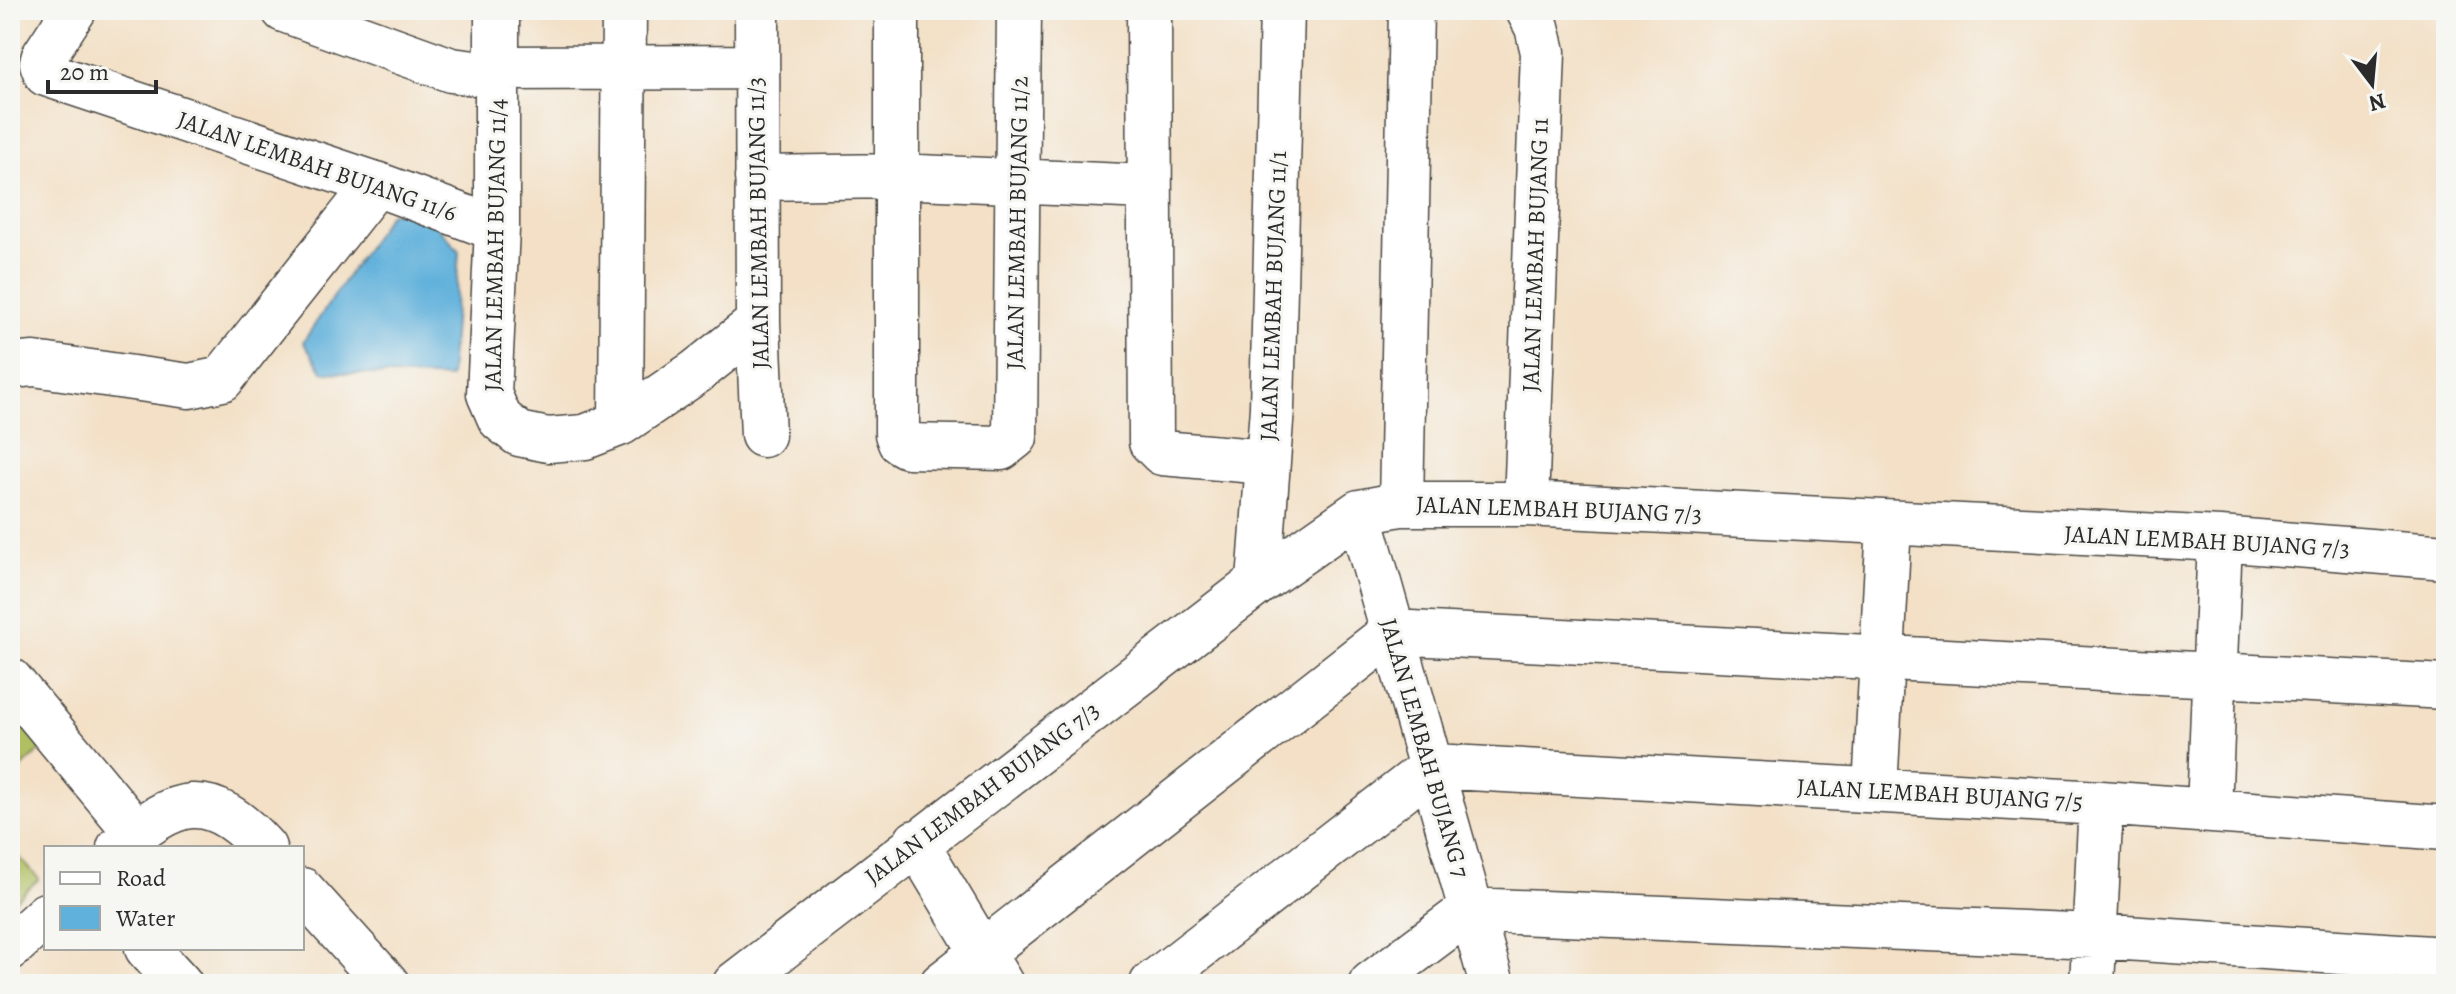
<svg xmlns="http://www.w3.org/2000/svg" width="2456" height="994" font-family="Alegreya,serif">
<rect width="100%" height="100%" fill="#f6f6f2"/>
<filter id="ink" filterUnits="userSpaceOnUse"><feTurbulence type="fractalNoise" baseFrequency=".0125" numOctaves="2"/><feDisplacementMap in="SourceGraphic" scale="16" xChannelSelector="R" yChannelSelector="G"/><feConvolveMatrix kernelMatrix="1 2 1 2 8 2 1 2 1" color-interpolation-filters="sRGB"/></filter>
<filter id="wash" filterUnits="userSpaceOnUse"><feTurbulence type="fractalNoise" baseFrequency=".006" numOctaves="4" result="noise"/><feDisplacementMap in="SourceGraphic" scale="32" xChannelSelector="R" yChannelSelector="G"/><feGaussianBlur stdDeviation="1.8" result="paint"/><feColorMatrix in="noise" values="0 0 0 0 0 0 0 0 0 0 0 0 0 0 0 0 0 1.4 0 .05"/><feComposite in="paint" operator="in"/></filter>
<g filter="url(#wash)">
<rect width="100%" height="100%" fill="#f3e0c6"/>
<path fill="#b0bf62" stroke="#6e7546" stroke-width="2" d="M10 692 51 740 10 779Z
M10 847 39 879 10 905Z"/>
<path fill="#60b1db" stroke="#466e83" stroke-width="2" d="M425 212 459 251 450 378 323 372 303 342 390 213Z"/>
</g>
<g filter="url(#ink)">
<g fill="none" stroke-linecap="round" stroke-linejoin="round">
<g stroke="#494642" stroke-width="47">
<path id="minor" d="M74 10 44 56 42 63 46 74 376 184 497 229
M284 10 451 70 475 73 497 68 755 67
M497 10V229L489 394 500 419 519 434 548 440 585 437 621 423 696 372 758 323
M757 10 758 323 763 435
M897 10V434L900 442 907 446 1001 448 1015 437 1019 10
M1149 10 1151 442 1162 453 1267 462
M757 178 896 176 1147 187
M10 366 34 364 189 386 222 379 376 184
M621 423 624 10
M1401 504 1411 10
M1526 504 1543 52 1537 27 1528 10
M1359 512 1492 984
M1259 582 1272 408 1282 10
M10 680 136 832
M1875 790 1889 524
M2209 810 2220 539
M916 842 1001 984
M119 848C175 797 209 787 264 848
M302 890 387 984
M10 948 46 915
M147 948 180 984
M735 984 1259 582 1359 512 1401 504H1526L2220 539 2446 557
M942 984 1392 632 2446 687
M1152 984 1433 766 2101 803 2446 828
M1371 984 1470 910 2095 936 2446 959
M2092 984 2101 803"/>
</g>
<use href="#minor" stroke="#fff" stroke-width="44"/>
</g>
</g>
<g text-anchor="middle" stroke-width="6" stroke-linejoin="round" paint-order="stroke">
<g font-size="24" fill="#2b2b2b" stroke="#f6f6f2">
<text transform="translate(317 166) rotate(19)" y="8">JALAN LEMBAH BUJANG 11/6</text>
<text transform="translate(758 223) rotate(-91)" y="8">JALAN LEMBAH BUJANG 11/3</text>
<text transform="translate(1017 223) rotate(-89)" y="8">JALAN LEMBAH BUJANG 11/2</text>
<text transform="translate(495 245) rotate(-89)" y="8">JALAN LEMBAH BUJANG 11/4</text>
<text transform="translate(1535 255) rotate(-88)" y="8">JALAN LEMBAH BUJANG 11</text>
<text transform="translate(1273 296) rotate(-88)" y="8">JALAN LEMBAH BUJANG 11/1</text>
<text transform="translate(1559 509) rotate(2)" y="8">JALAN LEMBAH BUJANG 7/3</text>
<text transform="translate(2207 541) rotate(3)" y="8">JALAN LEMBAH BUJANG 7/3</text>
<text transform="translate(1425 748) rotate(74)" y="8">JALAN LEMBAH BUJANG 7</text>
<text transform="translate(982 793) rotate(-37)" y="8">JALAN LEMBAH BUJANG 7/3</text>
<text transform="translate(1940 794) rotate(3)" y="8">JALAN LEMBAH BUJANG 7/5</text>
</g>
</g>
<rect width="2456" height="994" fill="none" stroke="#f6f6f2" stroke-width="40"/>
<rect x="44" y="846" width="260" height="104" fill="#f6f6f2" stroke="#a5a5a2" stroke-width="2"/>
<rect x="60" y="872" width="40" height="12" fill="#ffffff" stroke="#a5a5a2" stroke-width="2"/>
<text x="116" y="886" font-size="24" fill="#2b2b2b">Road</text>
<rect x="60" y="906" width="40" height="24" fill="#60b1db" stroke="#a5a5a2" stroke-width="2"/>
<text x="116" y="926" font-size="24" fill="#2b2b2b">Water</text>
<g transform="translate(2372 84) rotate(164)" stroke="#f6f6f2" stroke-width="6" paint-order="stroke">
<path d="M0-6L14 30L0 20L-14 30Z" fill="#2b2b2b"/>
<text y="-12" font-size="22" font-weight="bold" text-anchor="middle" fill="#2b2b2b">N</text>
</g>
<path d="M48 80v12h108v-12" fill="none" stroke="#2b2b2b" stroke-width="4"/>
<text x="60" y="80" font-size="24" fill="#2b2b2b" stroke="#f6f6f2" stroke-width="6" paint-order="stroke">20 m</text>
</svg>
